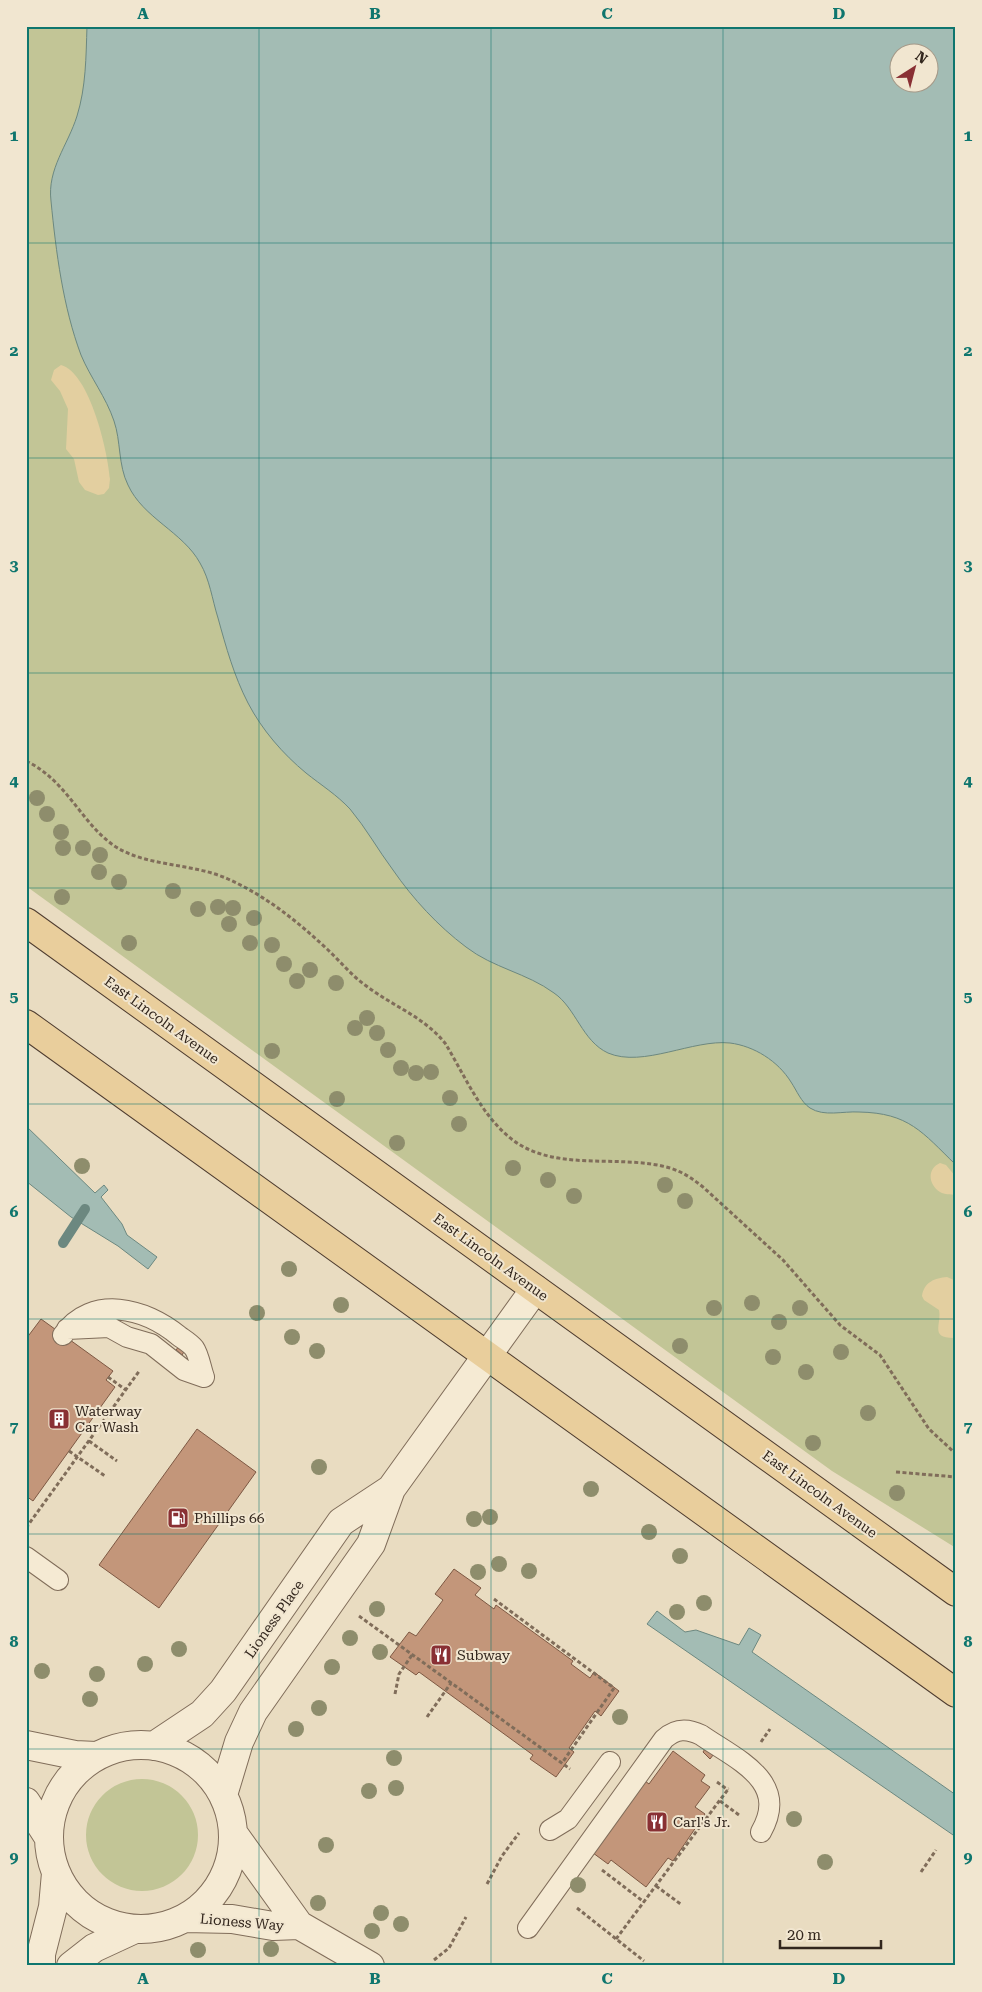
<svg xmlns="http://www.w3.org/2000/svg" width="982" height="1992" font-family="'Roboto Serif',serif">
<rect width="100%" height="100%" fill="#e9dcc1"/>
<path fill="#c2c596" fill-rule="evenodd" d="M26 26H956V1548L832 1471 26 886ZM900 52H930V82H900Z
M86 1835a56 56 0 1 1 112 0a56 56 0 1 1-112 0Z"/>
<path fill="#e3cfa0" d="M61 365C90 373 108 452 110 479L109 488 104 494 98 495 85 490 79 482 74 459 66 449 68 409 60 391 51 380 54 370Z
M940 1163 946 1165 956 1177V1195C950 1194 945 1195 940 1192 928 1184 927 1169 940 1163Z
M947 1277 956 1281 954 1338C929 1338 942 1324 939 1310L924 1300 922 1296C924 1282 935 1278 947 1277Z"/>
<path fill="#a3bcb4" stroke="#6c8880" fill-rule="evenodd" d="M87 26H956V1165C922 1132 909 1113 859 1112 843 1111 824 1117 810 1108 801 1102 797 1091 791 1082 778 1061 754 1046 730 1043 693 1039 643 1068 608 1053 582 1041 576 1008 554 993 527 973 493 968 466 947 438 926 413 899 393 870 378 850 366 828 350 809 337 795 321 785 306 773 283 754 262 730 248 703 234 676 226 647 218 618 212 599 210 580 200 563 183 532 143 518 128 485 118 465 121 441 114 421 106 397 90 377 81 355 63 307 56 252 51 201 47 169 68 145 77 116 86 87 86 57 87 26ZM900 52H930V82H900Z
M26 1126 95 1193 104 1185 108 1190 101 1197 122 1224 127 1235 157 1257 148 1269 118 1246 71 1217 26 1181Z
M657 1611 685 1632 696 1630 739 1645 749 1628 761 1635 752 1652 956 1795V1837L647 1624Z"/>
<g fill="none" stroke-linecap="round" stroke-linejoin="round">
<path stroke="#6c8880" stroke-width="10" d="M63 1243 85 1209"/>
</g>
<path fill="#c3967a" stroke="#7d5843" d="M41 1319 113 1371 106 1380 115 1387 33 1501 26 1496V1339Z
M183 1341 189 1344 182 1355 176 1350Z
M197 1429 256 1472 159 1608 99 1565Z
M454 1569 481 1588 475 1595 494 1609 496 1605 573 1661 571 1664 590 1678 594 1672 619 1691 601 1716 595 1711 569 1748 574 1752 556 1777 530 1759 533 1755 419 1672 416 1675 390 1657 409 1632 416 1636 443 1600 435 1594Z
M708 1744 717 1750 710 1759 703 1752Z
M673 1751 705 1775 701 1781 710 1787 695 1807 705 1814 673 1861 668 1858 646 1887 611 1860 608 1864 589 1850 645 1781 649 1784Z"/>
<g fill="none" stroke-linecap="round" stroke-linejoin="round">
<g stroke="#806d5a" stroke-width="22">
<path id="service" d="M67 1329 109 1327 127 1337 151 1344 184 1370 204 1377
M63 1335C92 1294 145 1308 179 1336 183 1339 190 1343 194 1348 199 1355 201 1369 204 1377
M26 1557 58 1580
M550 1830 568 1819 610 1762
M528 1928 664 1739C676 1728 687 1728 701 1735 737 1760 790 1781 761 1832"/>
</g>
<g stroke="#806d5a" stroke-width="30">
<path id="minor" d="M26 1745 75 1755 96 1756
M49 1837a92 92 0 1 1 184 0a92 92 0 1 1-184 0Z
M154 1746 202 1714 223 1691 341 1522 391 1489
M223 1795 239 1742 253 1712 371 1544 391 1489 535 1289
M26 1802 49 1838
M233 1833 299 1925 370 1966
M185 1918 232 1919 273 1926 299 1925
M41 1966V1954L53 1907 56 1873
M71 1966 94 1948 135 1929"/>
</g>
<g stroke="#4e3c2f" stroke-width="30">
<path id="primary" d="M26 922 956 1592
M26 1024 956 1693"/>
</g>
<path stroke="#806d5a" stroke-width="3" stroke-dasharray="4 2.5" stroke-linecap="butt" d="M26 761C68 781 81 824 116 847 148 867 193 863 228 879 266 896 297 921 327 949 340 961 351 975 365 985 392 1006 423 1016 445 1043 464 1074 480 1113 509 1137 553 1174 618 1153 670 1168 683 1172 693 1179 703 1187L783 1260 840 1325 880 1355 929 1429 956 1454
M108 1377 126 1390
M89 1441 117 1461
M69 1451 105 1476
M896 1472 956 1477
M26 1528 140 1370
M494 1599 614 1688 562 1763
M359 1616 570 1769
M395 1694 399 1674 412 1655
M427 1717 451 1683
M761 1742 770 1729
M717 1782 728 1790
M720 1801 739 1815
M602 1870 644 1902
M921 1872 936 1850
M487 1884 502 1856 519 1833
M656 1886 682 1905
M577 1908 644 1961
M616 1939 729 1788
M434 1960 449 1948 466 1917"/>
<use href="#service" stroke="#f5ead3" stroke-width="20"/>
<use href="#minor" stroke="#f5ead3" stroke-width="28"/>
<use href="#primary" stroke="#e9ce9c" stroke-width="28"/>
</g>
<g fill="#8e8d6c">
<circle cx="37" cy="798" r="8"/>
<circle cx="47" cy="814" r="8"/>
<circle cx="61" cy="832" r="8"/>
<circle cx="63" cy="848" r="8"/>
<circle cx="83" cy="848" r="8"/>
<circle cx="100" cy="855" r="8"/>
<circle cx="99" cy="872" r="8"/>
<circle cx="119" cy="882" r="8"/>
<circle cx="173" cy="891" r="8"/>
<circle cx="62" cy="897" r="8"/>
<circle cx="218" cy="907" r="8"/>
<circle cx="233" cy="908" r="8"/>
<circle cx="198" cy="909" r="8"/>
<circle cx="254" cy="918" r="8"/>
<circle cx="229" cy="924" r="8"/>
<circle cx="129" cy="943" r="8"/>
<circle cx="250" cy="943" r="8"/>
<circle cx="272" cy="945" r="8"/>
<circle cx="284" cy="964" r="8"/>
<circle cx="310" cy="970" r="8"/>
<circle cx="297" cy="981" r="8"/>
<circle cx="336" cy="983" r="8"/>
<circle cx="367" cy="1018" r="8"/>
<circle cx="355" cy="1028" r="8"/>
<circle cx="377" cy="1033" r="8"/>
<circle cx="388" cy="1050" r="8"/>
<circle cx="272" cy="1051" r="8"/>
<circle cx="401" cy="1068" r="8"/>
<circle cx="431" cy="1072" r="8"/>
<circle cx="416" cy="1073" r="8"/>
<circle cx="450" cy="1098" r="8"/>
<circle cx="337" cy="1099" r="8"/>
<circle cx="459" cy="1124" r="8"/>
<circle cx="397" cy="1143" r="8"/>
<circle cx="82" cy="1166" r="8"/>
<circle cx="513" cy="1168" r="8"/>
<circle cx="548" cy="1180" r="8"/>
<circle cx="665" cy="1185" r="8"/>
<circle cx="574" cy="1196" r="8"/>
<circle cx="685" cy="1201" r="8"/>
<circle cx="289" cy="1269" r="8"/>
<circle cx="752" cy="1303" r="8"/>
<circle cx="341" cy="1305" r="8"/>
<circle cx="714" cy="1308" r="8"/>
<circle cx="800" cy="1308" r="8"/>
<circle cx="257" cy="1313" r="8"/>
<circle cx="779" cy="1322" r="8"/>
<circle cx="292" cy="1337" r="8"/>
<circle cx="680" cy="1346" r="8"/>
<circle cx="317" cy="1351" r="8"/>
<circle cx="841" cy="1352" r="8"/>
<circle cx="773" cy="1357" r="8"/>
<circle cx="806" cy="1372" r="8"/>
<circle cx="868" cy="1413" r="8"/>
<circle cx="813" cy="1443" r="8"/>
<circle cx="319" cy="1467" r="8"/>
<circle cx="591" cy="1489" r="8"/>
<circle cx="897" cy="1493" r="8"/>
<circle cx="490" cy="1517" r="8"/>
<circle cx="474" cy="1519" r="8"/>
<circle cx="649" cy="1532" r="8"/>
<circle cx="680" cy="1556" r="8"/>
<circle cx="499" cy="1564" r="8"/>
<circle cx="529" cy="1571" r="8"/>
<circle cx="478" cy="1572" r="8"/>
<circle cx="704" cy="1603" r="8"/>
<circle cx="377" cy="1609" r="8"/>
<circle cx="677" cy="1612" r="8"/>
<circle cx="350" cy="1638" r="8"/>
<circle cx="179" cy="1649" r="8"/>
<circle cx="380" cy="1652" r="8"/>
<circle cx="145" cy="1664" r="8"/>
<circle cx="332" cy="1667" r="8"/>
<circle cx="42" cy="1671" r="8"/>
<circle cx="97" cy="1674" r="8"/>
<circle cx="90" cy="1699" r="8"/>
<circle cx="319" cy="1708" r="8"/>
<circle cx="620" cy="1717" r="8"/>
<circle cx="296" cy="1729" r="8"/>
<circle cx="394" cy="1758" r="8"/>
<circle cx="396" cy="1788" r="8"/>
<circle cx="369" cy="1791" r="8"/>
<circle cx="794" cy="1819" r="8"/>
<circle cx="326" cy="1845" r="8"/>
<circle cx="825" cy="1862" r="8"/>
<circle cx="578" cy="1885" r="8"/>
<circle cx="318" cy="1903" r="8"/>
<circle cx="381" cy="1913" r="8"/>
<circle cx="401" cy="1924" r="8"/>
<circle cx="372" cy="1931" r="8"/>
<circle cx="271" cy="1949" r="8"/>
<circle cx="198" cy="1950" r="8"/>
</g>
<path fill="none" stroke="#0f766e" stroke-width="1" stroke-opacity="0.55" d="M259 26V1966M491 26V1966M723 26V1966M26 243H956M26 458H956M26 673H956M26 888H956M26 1104H956M26 1319H956M26 1534H956M26 1749H956"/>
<defs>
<g id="building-square" transform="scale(1.125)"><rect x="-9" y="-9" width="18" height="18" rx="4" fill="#893034" stroke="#f1e6d0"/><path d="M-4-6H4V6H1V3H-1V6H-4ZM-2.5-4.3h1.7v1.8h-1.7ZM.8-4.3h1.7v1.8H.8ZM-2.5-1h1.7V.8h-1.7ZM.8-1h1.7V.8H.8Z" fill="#fff"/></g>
<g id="fuel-square" transform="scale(1.125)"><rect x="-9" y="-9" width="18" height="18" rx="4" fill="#893034" stroke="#f1e6d0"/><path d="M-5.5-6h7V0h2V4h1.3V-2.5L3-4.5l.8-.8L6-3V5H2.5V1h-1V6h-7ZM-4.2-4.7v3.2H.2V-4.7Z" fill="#fff"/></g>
<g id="restaurant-square" transform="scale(1.125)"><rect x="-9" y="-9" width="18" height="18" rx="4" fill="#893034" stroke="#f1e6d0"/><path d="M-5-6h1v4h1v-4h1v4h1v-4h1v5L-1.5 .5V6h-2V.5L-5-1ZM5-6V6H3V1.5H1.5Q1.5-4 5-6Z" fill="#fff"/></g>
</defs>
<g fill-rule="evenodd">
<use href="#building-square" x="59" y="1419"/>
<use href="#fuel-square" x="178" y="1518"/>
<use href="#restaurant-square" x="441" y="1655"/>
<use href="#restaurant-square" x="657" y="1822"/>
</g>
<g text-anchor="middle" stroke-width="4" stroke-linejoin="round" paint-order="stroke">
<g font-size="14" fill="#32261d" stroke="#f1e6d0">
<text transform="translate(162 1020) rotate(36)" y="5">East Lincoln Avenue</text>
<text transform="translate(491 1257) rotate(36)" y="5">East Lincoln Avenue</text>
<text transform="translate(820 1494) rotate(36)" y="5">East Lincoln Avenue</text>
<text transform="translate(274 1619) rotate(-55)" y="5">Lioness Place</text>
<text transform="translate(242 1922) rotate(5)" y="5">Lioness Way</text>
</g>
<g font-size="14" fill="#32261d" stroke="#f1e6d0" text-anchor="start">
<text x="75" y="1416">Waterway<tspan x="75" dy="16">Car Wash</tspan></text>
<text x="194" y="1523">Phillips 66</text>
<text x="457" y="1660">Subway</text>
<text x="673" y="1827">Carl's Jr.</text>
</g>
</g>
<rect width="982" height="1992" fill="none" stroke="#f1e6d0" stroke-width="55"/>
<g transform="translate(914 68) rotate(36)"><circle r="24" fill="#f1e6d0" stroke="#a59988"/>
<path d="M0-4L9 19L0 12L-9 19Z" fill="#893034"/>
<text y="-8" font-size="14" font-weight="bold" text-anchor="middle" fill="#32261d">N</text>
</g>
<path d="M780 1940v8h101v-8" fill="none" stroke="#32261d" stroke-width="2.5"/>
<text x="787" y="1940" font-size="15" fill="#32261d" stroke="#f1e6d0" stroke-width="4" paint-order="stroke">20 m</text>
<rect x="28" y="28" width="926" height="1936" fill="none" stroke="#0f766e" stroke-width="2"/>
<g font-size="16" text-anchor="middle" font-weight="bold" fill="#0f766e">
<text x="143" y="19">A</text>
<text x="375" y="19">B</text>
<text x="607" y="19">C</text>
<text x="839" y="19">D</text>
<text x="14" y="141">1</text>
<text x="968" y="141">1</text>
<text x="14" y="356">2</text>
<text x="968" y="356">2</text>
<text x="14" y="571">3</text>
<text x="968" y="571">3</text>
<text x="14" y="786">4</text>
<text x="968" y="786">4</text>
<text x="14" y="1002">5</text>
<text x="968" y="1002">5</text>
<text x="14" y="1217">6</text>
<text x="968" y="1217">6</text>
<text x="14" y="1432">7</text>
<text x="968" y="1432">7</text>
<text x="14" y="1647">8</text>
<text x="968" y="1647">8</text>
<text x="14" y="1863">9</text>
<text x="968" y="1863">9</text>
<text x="143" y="1984">A</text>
<text x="375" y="1984">B</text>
<text x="607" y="1984">C</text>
<text x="839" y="1984">D</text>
</g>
</svg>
